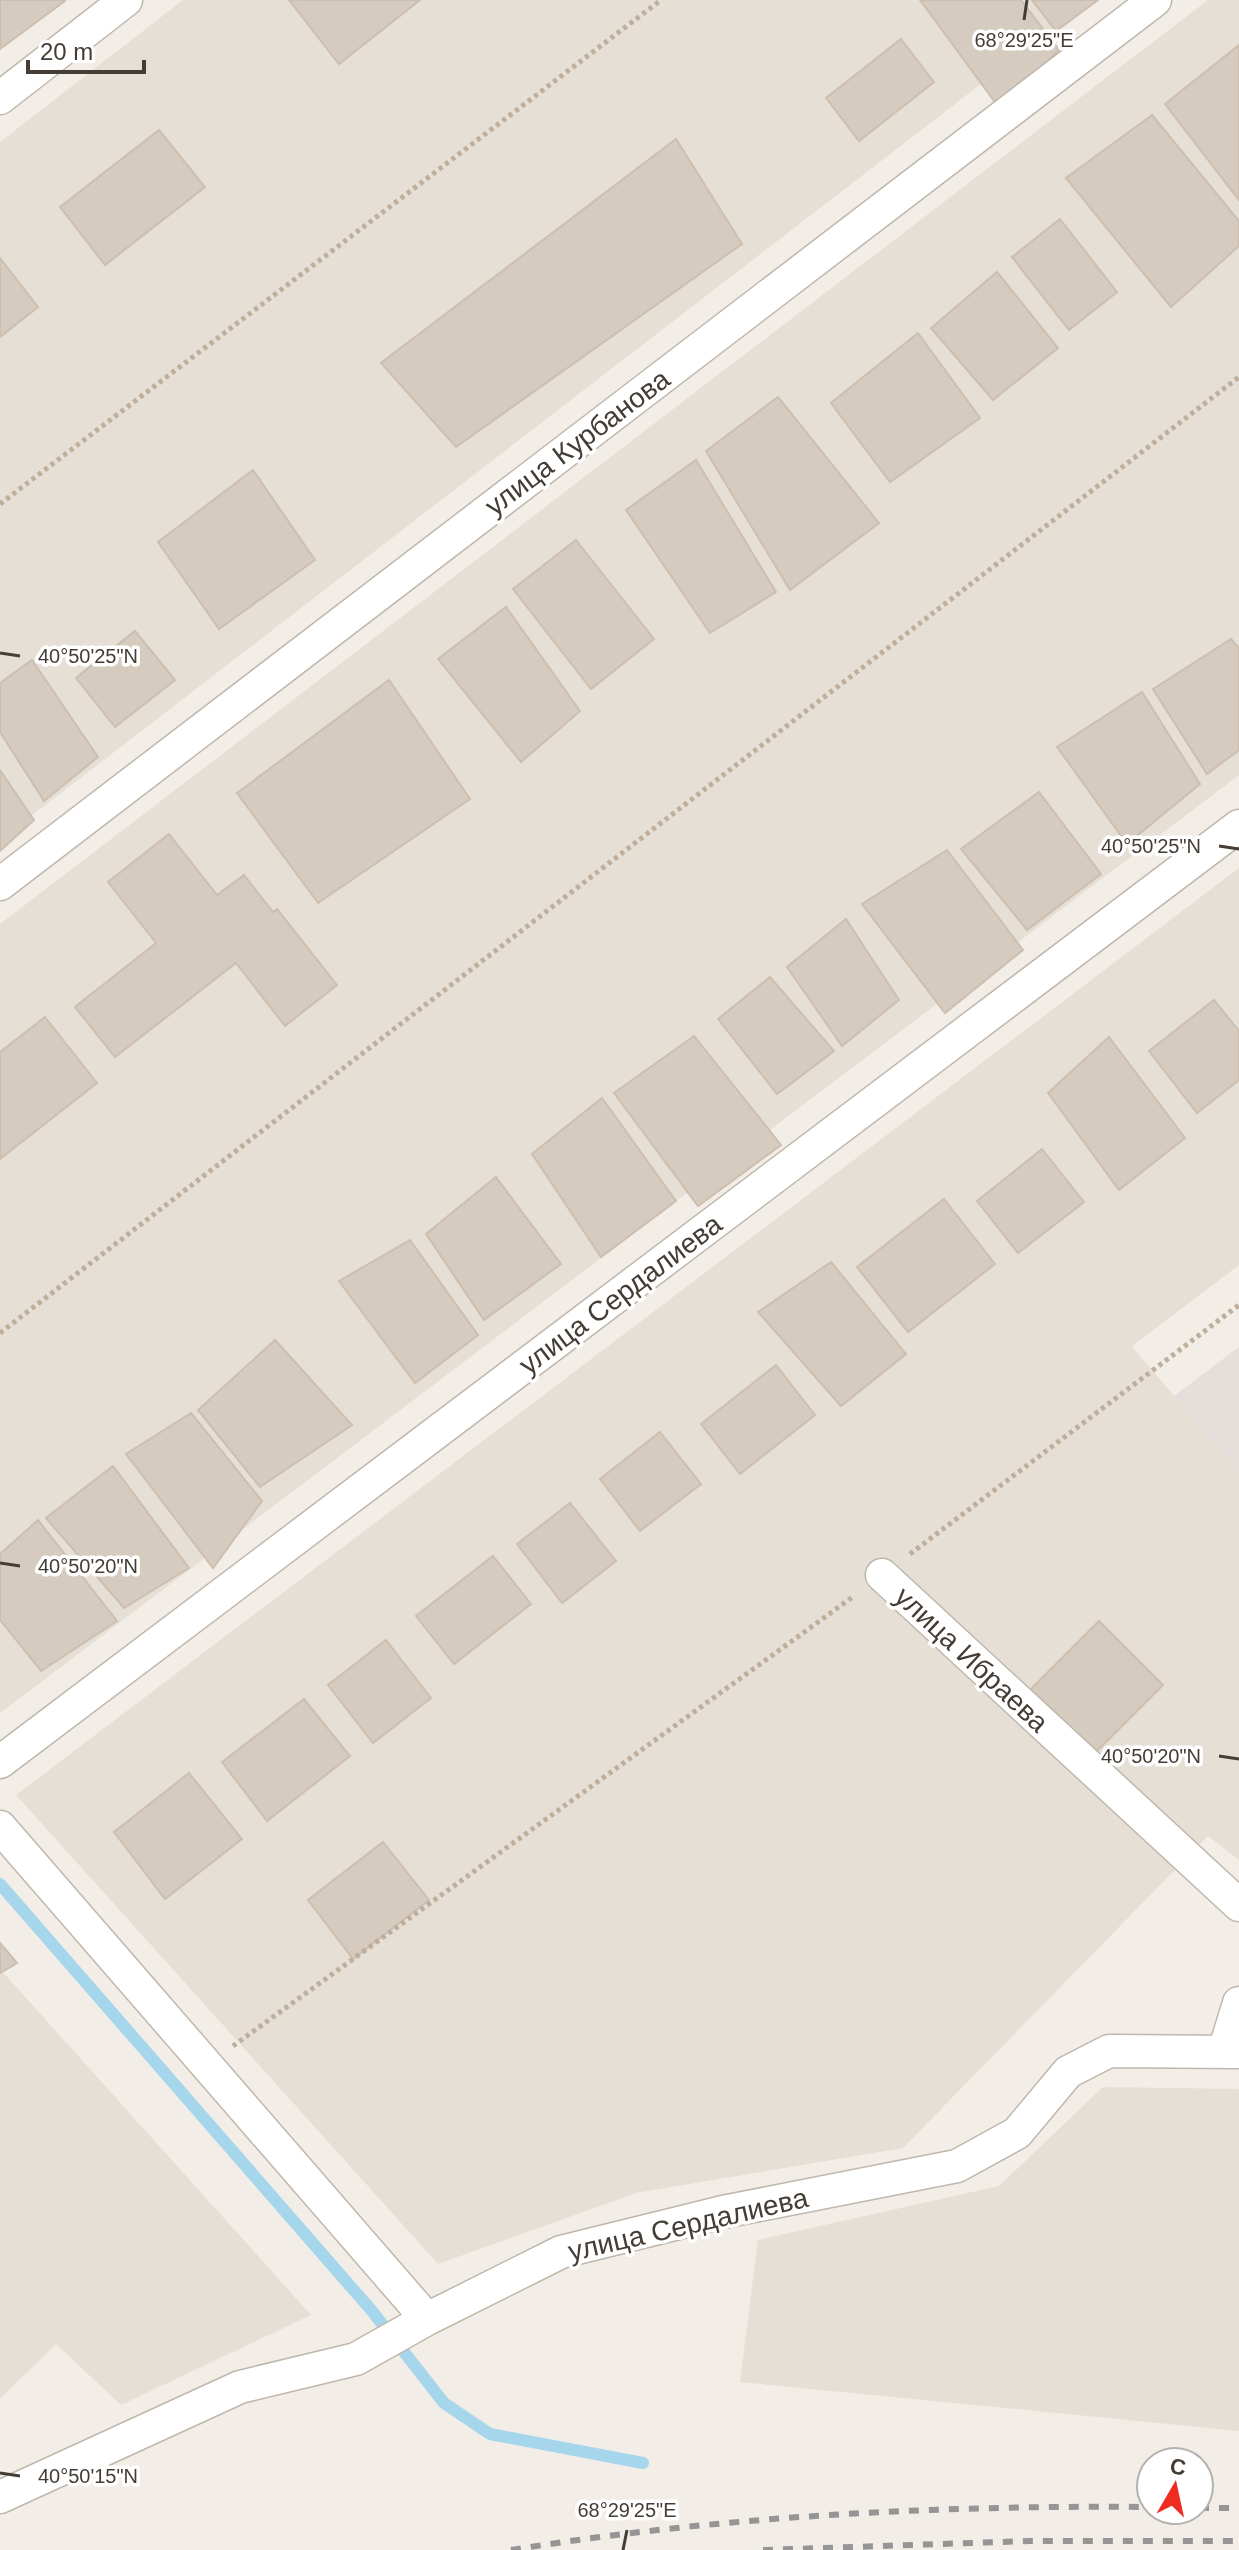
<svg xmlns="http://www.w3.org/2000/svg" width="1239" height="2550" font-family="Helvetica,sans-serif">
<rect width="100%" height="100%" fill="#f2ede6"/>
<path fill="#e6dfd5" d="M183 0H1090L0 840V142Z
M1208 0H1239V775L0 1713V924Z
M1239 868V1265L1132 1346 1239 1473V1860L1208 1836 903 2148 636 2193 438 2264 16 1795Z
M0 1969 311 2315 121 2405 56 2344 0 2399Z
M1103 2087 1239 2089V2431L740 2382 758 2240 999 2186Z"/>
<path fill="#e4dfdb" d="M1239 1347V1473L1174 1396Z"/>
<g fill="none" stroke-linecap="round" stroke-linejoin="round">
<path stroke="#a5d6ec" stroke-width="12" d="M0 1884 372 2311 444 2403 490 2434 643 2463"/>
</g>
<path fill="#d6cbbf" stroke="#cdbfb0" stroke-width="2" d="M0 0H64L65 1 0 49Z
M289 0H420L339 64Z
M920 0H1021L1059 50 1000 109Z
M1032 0H1098L1056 31Z
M901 39 934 82 859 141 826 98Z
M1239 45V200L1165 104Z
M1152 115 1239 221V246L1171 307 1066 178Z
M159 130 205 187 105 265 60 207Z
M676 139 742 244 456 447 381 363Z
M1060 219 1117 292 1069 330 1012 257Z
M0 258 38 307 0 337Z
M997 272 1058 348 993 400 931 328Z
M918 333 980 418 890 482 831 403Z
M778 397 879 523 790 590 706 451Z
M696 460 776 592 710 633 626 510Z
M253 470 315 560 219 629 158 542Z
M576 540 654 639 591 689 513 589Z
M506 607 580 711 521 762 438 659Z
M135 631 175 680 115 727 76 678Z
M1231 639 1239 648V750L1207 774 1153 689Z
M32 660 98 757 44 801 0 732V683Z
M389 680 470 799 318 903 237 793Z
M1142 692 1200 784 1127 844 1057 747Z
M0 770 34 820 0 851Z
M1039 792 1101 874 1027 930 961 849Z
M169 834 217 895 244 875 273 912 277 909 337 985 285 1026 236 963 115 1057 75 1007 156 943 108 882Z
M947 850 1023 950 945 1013 862 904Z
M846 919 899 1000 842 1046 787 967Z
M770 977 834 1051 777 1094 718 1019Z
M1214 1000 1239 1031V1080L1197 1113 1149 1051Z
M45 1017 97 1083 0 1159V1052Z
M694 1036 781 1145 698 1206 614 1093Z
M1109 1037 1185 1138 1119 1190 1048 1093Z
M602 1098 676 1201 601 1257 532 1154Z
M1042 1149 1084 1202 1018 1253 977 1201Z
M496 1177 561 1264 484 1320 426 1234Z
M944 1199 995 1264 908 1332 857 1267Z
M410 1240 478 1335 415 1383 339 1281Z
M831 1262 906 1354 841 1406 758 1312Z
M275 1340 352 1425 260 1487 198 1410Z
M776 1365 815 1415 740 1474 701 1424Z
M191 1413 262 1501 213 1568 126 1454Z
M660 1432 701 1484 640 1531 600 1479Z
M113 1466 189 1568 124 1608 46 1518Z
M570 1503 616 1561 562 1603 517 1544Z
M38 1520 117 1621 41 1671 0 1620V1554Z
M493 1556 531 1604 454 1664 416 1616Z
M1099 1621 1163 1685 1095 1753 1030 1690Z
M386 1640 431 1698 373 1743 328 1685Z
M304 1699 350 1756 267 1821 222 1762Z
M189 1773 242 1839 165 1899 114 1832Z
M383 1842 429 1900 353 1959 308 1900Z
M0 1943 17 1963 0 1973Z"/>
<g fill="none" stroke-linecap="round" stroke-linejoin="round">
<g stroke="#c0b7ac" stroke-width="35">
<path id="street" d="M0 98 126 0
M0 884 1155 0
M882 1575 1239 1905
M0 1762 1239 826
M0 1827 427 2319
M1224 2052 1239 2003
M0 2497 240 2387 356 2359 427 2319 561 2252 723 2212 957 2166 1017 2133 1068 2072 1109 2051 1239 2052"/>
</g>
<path stroke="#beae9b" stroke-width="5" stroke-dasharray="4 4" stroke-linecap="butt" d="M0 504 661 0
M0 1333 1239 377
M910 1554 1239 1305
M233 2046 854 1596"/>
<use href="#street" stroke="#fff" stroke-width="32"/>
<path stroke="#959595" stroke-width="6" stroke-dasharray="10 10" stroke-linecap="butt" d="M1199 2508H1239
M511 2550C722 2516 938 2505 1151 2507
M763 2550 1030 2541H1239"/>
</g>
<path fill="none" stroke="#443d36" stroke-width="3" d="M1024 20 1027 0M0 653 20 656M1219 846 1239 849M0 1563 20 1566M1219 1756 1239 1759M0 2473 20 2476M623 2550 627 2530"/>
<g text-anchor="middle" stroke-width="7" stroke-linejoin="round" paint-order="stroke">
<g font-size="28" fill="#443d36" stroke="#fff">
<text transform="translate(577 442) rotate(-37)" y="10">улица Курбанова</text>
<text transform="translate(620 1294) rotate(-37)" y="10">улица Сердалиева</text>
<text transform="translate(972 1659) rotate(43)" y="10">улица Ибраева</text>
<text transform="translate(688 2224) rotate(-13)" y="10">улица Сердалиева</text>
</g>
</g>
<g font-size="20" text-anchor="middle" fill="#443d36" stroke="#fff" stroke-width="7" stroke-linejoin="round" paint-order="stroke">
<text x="1024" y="47">68°29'25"E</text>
<text x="88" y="663">40°50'25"N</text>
<text x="1151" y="853">40°50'25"N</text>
<text x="88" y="1573">40°50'20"N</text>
<text x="1151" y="1763">40°50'20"N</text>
<text x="88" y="2483">40°50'15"N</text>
<text x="627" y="2517">68°29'25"E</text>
</g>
<g transform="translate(1175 2486) rotate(9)"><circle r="38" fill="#ffffff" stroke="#b4b1af" stroke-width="2"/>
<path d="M0-6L14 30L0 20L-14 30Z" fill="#ee2c21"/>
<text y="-12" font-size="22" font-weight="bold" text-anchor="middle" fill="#443d36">С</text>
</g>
<path d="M28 60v12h116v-12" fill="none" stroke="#443d36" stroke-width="4"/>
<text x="40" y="60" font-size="24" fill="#443d36" stroke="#ffffff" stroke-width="6" paint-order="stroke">20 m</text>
</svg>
